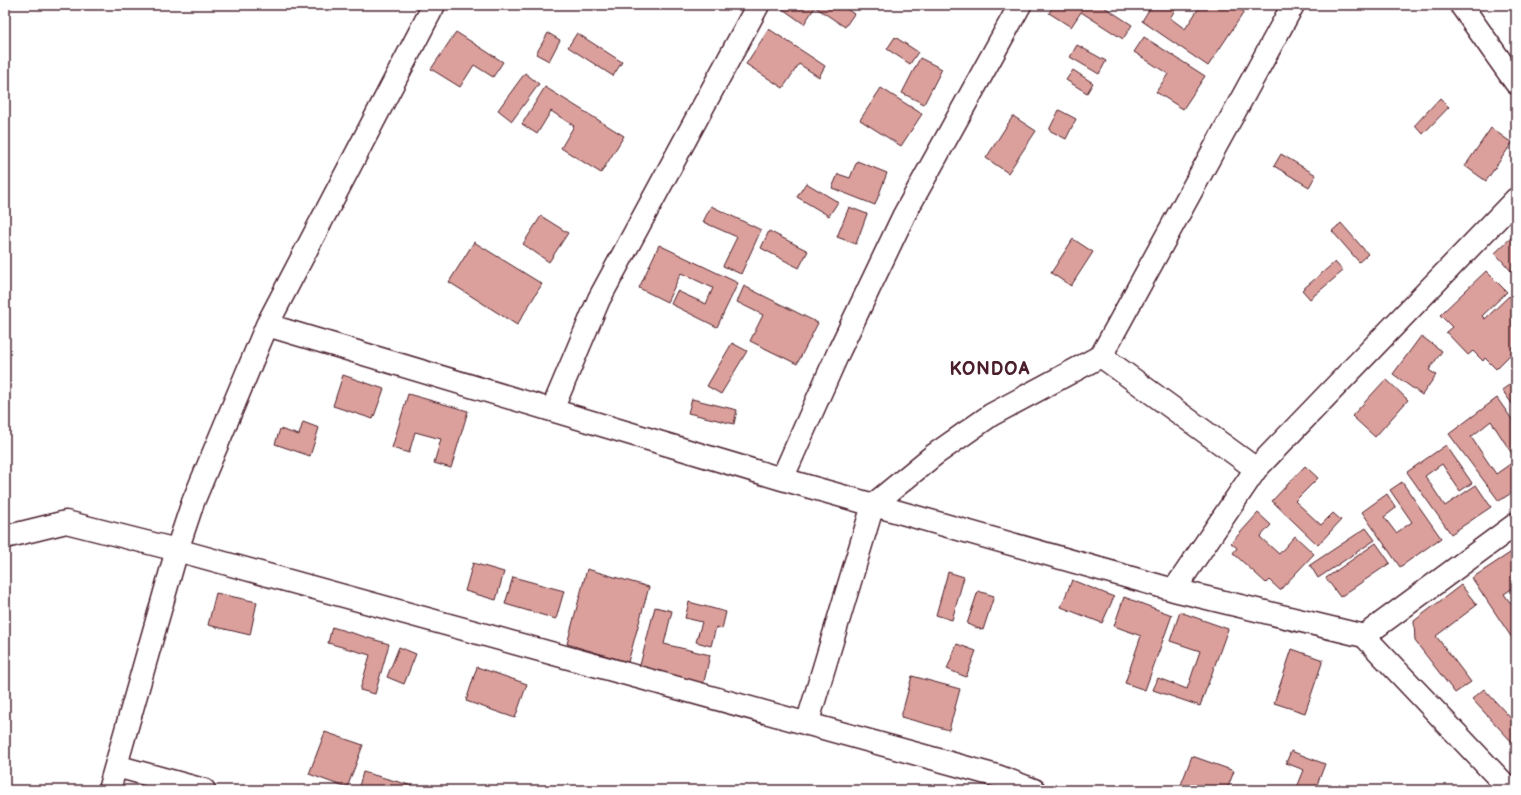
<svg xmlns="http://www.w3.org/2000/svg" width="1521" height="795" font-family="'Balsamiq Sans',sans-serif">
<rect width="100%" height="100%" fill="#fff"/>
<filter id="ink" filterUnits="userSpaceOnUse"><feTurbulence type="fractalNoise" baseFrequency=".025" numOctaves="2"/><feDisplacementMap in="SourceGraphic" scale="8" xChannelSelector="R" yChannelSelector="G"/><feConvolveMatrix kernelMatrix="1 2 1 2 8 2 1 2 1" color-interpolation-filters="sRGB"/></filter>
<g filter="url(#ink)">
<path fill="#dba09b" stroke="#4a1f2b" d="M777 5H841L854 14 845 27 815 7 804 24Z
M1054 5H1101L1132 25 1123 39 1081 12 1071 27 1049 13Z
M1152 5H1178L1170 18 1185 29 1201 5H1234L1244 12 1208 66 1142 21Z
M769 29 825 66 819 77 799 64 783 88 746 64Z
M456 32 503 62 493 77 474 65 460 87 431 69Z
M548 33 560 40 549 61 536 54Z
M577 33 622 62 613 76 568 47Z
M895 37 918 52 910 64 887 49Z
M1144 37 1205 76 1183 109 1156 92 1168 74 1134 52Z
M1077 45 1106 61 1099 74 1070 57Z
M920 58 942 69 924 104 902 93Z
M1073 70 1093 83 1087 93 1066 80Z
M525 73 539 84 512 121 498 110Z
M545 87 624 136 601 173 561 148 574 126 551 111 537 134 522 124Z
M881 88 922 114 901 146 860 120Z
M1440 98 1449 107 1423 134 1415 125Z
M1059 110 1076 119 1066 139 1049 130Z
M1013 116 1036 131 1008 173 986 158Z
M1491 128 1512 143 1486 181 1465 166Z
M1281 154 1316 175 1309 187 1274 166Z
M857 161 887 173 875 205 832 188 838 174 850 178Z
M806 183 838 202 829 216 797 197Z
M711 206 761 230 741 274 723 266 737 237 703 222Z
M849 207 867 214 856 244 837 237Z
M541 216 568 233 549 262 523 244Z
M1341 223 1368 254 1359 262 1332 231Z
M769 231 808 251 799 268 761 248Z
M1516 233V266L1511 271 1495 253Z
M1073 239 1093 252 1071 286 1051 273Z
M474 242 542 284 517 325 449 282Z
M659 245 738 283 717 327 671 304 677 291 706 304 713 288 681 273 667 302 639 288Z
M1335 262 1343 271 1310 299 1302 290Z
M1486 271 1507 292 1482 316 1485 319 1509 296 1516 304V349L1496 369 1485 358 1483 361 1473 351 1468 355 1446 332 1452 327 1440 315Z
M744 286 818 323 797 364 750 341 763 315 737 302Z
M1421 336 1442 351 1429 370 1436 375 1422 395 1393 374Z
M732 343 747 351 721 394 707 386Z
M343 375 384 389 373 419 333 406Z
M1386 379 1408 400 1375 437 1352 416Z
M1516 380V409L1502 390Z
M408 394 468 411 451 468 434 463 441 439 415 432 409 453 392 448Z
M1497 398 1516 425V455L1514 457 1491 421 1471 437 1496 474 1516 460V490L1499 501 1449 434Z
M692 399 737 410 734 424 688 413Z
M303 422 319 428 310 456 275 444 280 429 299 435Z
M1446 445 1472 483 1460 491 1442 464 1425 476 1445 506 1476 485 1491 507 1451 534 1407 472Z
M1305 466 1318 478 1295 501 1321 525 1333 513 1341 520 1318 545 1272 501Z
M1402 482 1441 538 1400 567 1362 512 1387 494 1396 508 1384 517 1396 533 1412 522 1390 490Z
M1258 513 1271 525 1260 537 1279 554 1295 536 1314 554 1280 590 1269 580 1266 583 1233 553 1237 548 1231 543Z
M1366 528 1375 540 1318 578 1310 565Z
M1376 543 1390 563 1340 597 1326 578Z
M1516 549V586L1504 594 1516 611V644L1472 578Z
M473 563 504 572 496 600 465 591Z
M587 569 649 587 628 662 567 644Z
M948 572 964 577 952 620 936 615Z
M513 577 564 591 556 619 505 604Z
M1072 580 1114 597 1102 623 1061 607Z
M1461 585 1477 605 1436 636 1471 682 1455 693 1415 641 1414 621Z
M978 591 994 596 983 630 967 624Z
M216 593 257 602 250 635 208 625Z
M1124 597 1172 615 1145 690 1125 683 1141 636 1114 626Z
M689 602 726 612 722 629 716 627 711 646 696 642 702 622 685 618Z
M655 607 672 611 664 644 710 655 703 686 639 669Z
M1180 612 1228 629 1200 706 1153 690 1158 678 1187 689 1200 651 1170 641Z
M332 627 389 644 375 694 360 690 370 655 328 643Z
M957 644 976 651 966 677 947 669Z
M399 647 416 654 404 684 387 677Z
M1292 649 1323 660 1305 713 1274 703Z
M477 667 527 684 515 718 466 701Z
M912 676 960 689 949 730 901 717Z
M1484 689 1516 724V745L1511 741 1472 699Z
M325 732 363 745 347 788 309 774Z
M1291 751 1325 764 1315 790H1296L1304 770 1286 763Z
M1192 756 1234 771 1227 790H1179Z
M363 772 420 788 419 790H358Z"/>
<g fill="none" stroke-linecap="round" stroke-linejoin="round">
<g stroke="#4a1f2b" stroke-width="25">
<path id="minor" d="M1293 5 1101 356 1256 469 1516 199
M1461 5 1516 83
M267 325 782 479 1174 590 1364 636 1510 790
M552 410 599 299 758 5
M782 479 839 351 904 215 1020 5
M5 537 66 522 177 550 997 776 1034 790
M1174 590 1256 469
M1364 636 1516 524
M807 724 873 505 934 455 991 415 1101 356
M116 766 204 790
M109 790 177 550 193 502 267 325 434 5"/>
</g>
<use href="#minor" stroke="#fff" stroke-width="22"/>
</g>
</g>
<g text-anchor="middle" stroke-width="3" stroke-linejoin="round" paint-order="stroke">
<g font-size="18" font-weight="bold" letter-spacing="1" fill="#4a1f2b" stroke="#fff">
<text x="990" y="375">KONDOA</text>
</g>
</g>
<rect width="1521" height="795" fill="none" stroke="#fff" stroke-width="20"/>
<rect x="10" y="10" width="1501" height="775" fill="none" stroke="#4a1f2b" stroke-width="1.5" filter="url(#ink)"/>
</svg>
